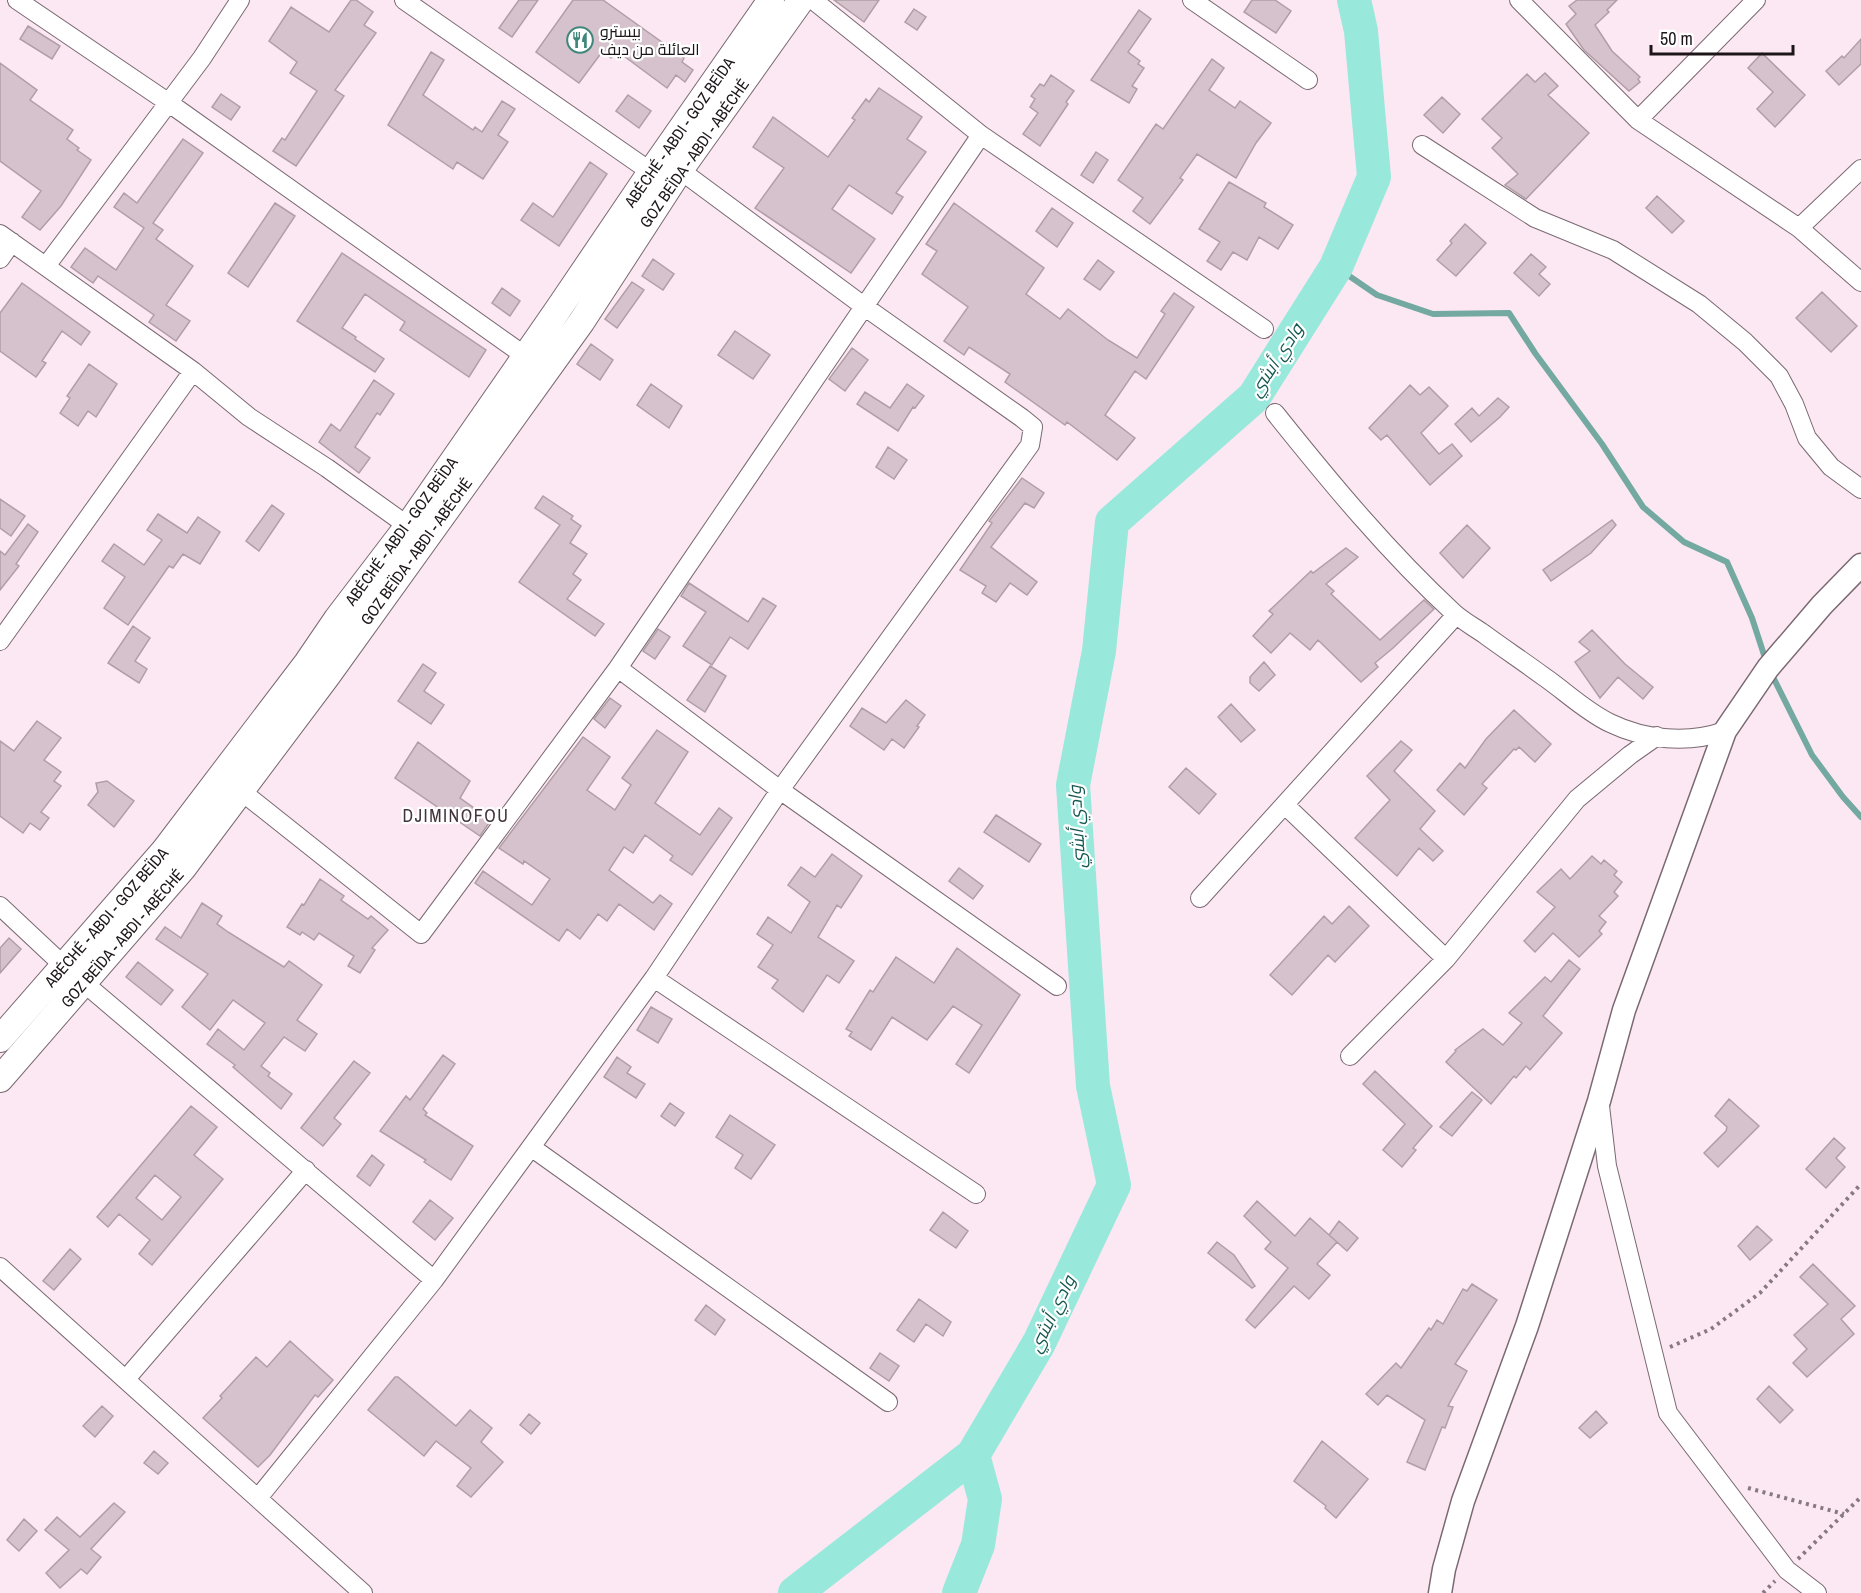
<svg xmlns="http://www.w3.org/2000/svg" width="1861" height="1593" font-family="'Archivo Narrow',Cairo,sans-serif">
<rect width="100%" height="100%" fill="#fce8f2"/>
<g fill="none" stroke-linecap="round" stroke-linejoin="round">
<path stroke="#74a9a2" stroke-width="6" d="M1336 267 1377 295 1433 314 1509 313 1535 353 1602 444 1643 507 1684 542 1727 562 1752 618 1766 661
M1771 673 1812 755 1843 797 1861 817"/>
<path stroke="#99e8dc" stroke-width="34" d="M795 1593 973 1455 1039 1343 1114 1185 1093 1086 1073 785 1099 651 1112 522 1254 397 1336 267 1374 177 1361 31 1354 0
M959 1593 978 1545 985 1499 973 1455"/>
</g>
<path fill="#d5c2cc" stroke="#b09ea7" stroke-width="1.5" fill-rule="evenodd" d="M351 0H356L373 12 364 25 376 33 335 90 344 96 296 166 273 151 282 138 285 140 317 91 290 73 297 62 269 41 291 7 329 32Z
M519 0H538L512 37 499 28Z
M573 0H603L684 58 682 62 693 70 685 82 676 75 667 88 617 51 611 58 602 52 579 83 536 52Z
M834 0H879L864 22Z
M1252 0H1275L1291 11 1276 33 1244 12Z
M1577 0H1617L1607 10 1609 12 1595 25 1612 51 1640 77 1638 79 1640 82 1629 91 1584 50 1566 24 1576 14 1569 6Z
M914 9 926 17 917 30 905 22Z
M1139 10 1151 19 1128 52 1140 61 1138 64 1144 68 1132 86 1137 89 1129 103 1091 80Z
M28 26 60 46 52 59 20 39Z
M1861 39V64L1839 85 1826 71 1842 56 1844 58Z
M431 52 444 60 423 95 473 130 475 127 482 132 502 101 515 109 498 135 508 142 483 179 457 162 453 169 388 125Z
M1762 53 1805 95 1775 127 1757 109 1773 92 1748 68Z
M1212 59 1224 68 1209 90 1235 108 1240 101 1271 123 1256 143 1236 178 1197 154 1180 178 1183 180 1150 224 1133 211 1143 198 1118 180 1156 124 1163 129Z
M0 63 37 90 30 100 73 130 67 139 79 148 77 150 91 160 61 206 40 230 22 217 41 191 0 161Z
M1545 73 1558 86 1548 95 1589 133 1526 199 1505 185 1518 174 1492 148 1502 138 1482 119 1527 74 1535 82Z
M1051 75 1074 91 1066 102 1068 104 1040 146 1023 134 1038 113 1030 107 1035 99 1031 96 1040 84 1044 86Z
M879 88 922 117 907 139 926 152 896 193 903 197 892 214 849 185 832 209 875 239 851 273 755 208 784 168 753 147 773 117 828 157 855 120 852 118 866 99 869 102Z
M221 94 240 107 231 120 212 107Z
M628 95 651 111 639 128 616 111Z
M1442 97 1460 114 1443 133 1424 115Z
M183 139 203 153 153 223 163 230 156 239 193 266 166 305 190 321 176 341 149 322 154 315 98 276 93 283 71 267 85 248 116 270 144 228 114 207 124 193 137 203Z
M1096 152 1108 160 1093 183 1081 175Z
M590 162 607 174 559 246 521 220 533 203 553 217Z
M1229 182 1266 203 1264 207 1293 225 1278 249 1259 237 1247 260 1233 252 1221 270 1207 261 1220 242 1199 229Z
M1657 196 1684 221 1672 233 1646 208Z
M275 203 295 216 248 287 228 273Z
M954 203 1044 268 1026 294 1060 319 1068 309 1108 340 1137 358 1165 314 1161 311 1174 293 1194 307 1146 379 1135 371 1105 415 1135 438 1117 460 1067 422 1065 425 1005 382 1010 374 969 347 964 355 944 341 968 307 922 274 937 251 926 244Z
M1052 208 1073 223 1057 247 1036 231Z
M1465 224 1486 243 1456 276 1437 260 1452 243 1450 241Z
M342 253 486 350 469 377 400 330 405 322 365 294 342 328 356 337 355 339 384 359 375 372 297 321Z
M1531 254 1546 267 1539 274 1550 284 1539 296 1514 273Z
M653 259 674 274 663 290 642 276Z
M1098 260 1114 272 1100 290 1084 279Z
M632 282 644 290 617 328 605 319Z
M22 283 90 332 81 345 62 331 42 361 46 363 36 377 0 351V313Z
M502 288 520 301 510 316 492 303Z
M1822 292 1857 326 1831 352 1796 318Z
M735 331 770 355 753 379 718 355Z
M591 344 613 360 600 380 577 364Z
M852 348 868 360 845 391 829 379Z
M89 364 117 384 96 417 88 411 78 426 60 413 70 398 67 396Z
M374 380 394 394 380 415 377 413 355 447 370 458 359 473 319 442 331 424 340 431Z
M651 384 682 406 669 428 637 405Z
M907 384 924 396 915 408 913 407 898 431 857 404 865 392 890 408Z
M1410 385 1420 395 1429 387 1448 406 1421 433 1439 454 1452 444 1462 456 1430 485 1387 435 1381 440 1369 428Z
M1498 398 1509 407 1500 417 1471 442 1455 424 1472 408 1479 416Z
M888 447 907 460 894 479 876 467Z
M1022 478 1044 493 1034 508 1025 503 991 547 1037 582 1027 595 1010 583 996 602 982 593 986 586 960 570 992 523 989 521Z
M543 496 573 516 571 519 581 526 570 543 587 554 573 574 581 580 567 599 604 624 595 636 519 582 560 525 535 508Z
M0 499 25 516 11 536 0 528Z
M272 505 284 514 259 551 246 541Z
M158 514 187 533 198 517 220 532 200 564 183 554 173 568 169 566 128 625 104 608 125 577 102 561 114 544 144 565 162 540 147 530Z
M1612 520 1616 525 1591 553 1551 581 1543 570Z
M28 524 38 532 16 564 19 566 0 590V551L5 555Z
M1467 525 1490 548 1463 578 1440 553Z
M1346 548 1358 557 1326 584 1334 591 1331 594 1380 640 1424 600 1434 609 1393 648 1375 663 1378 667 1361 682 1318 640 1310 650 1290 633 1271 653 1253 636 1273 614 1269 611 1311 571 1313 573Z
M689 583 748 622 763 598 776 606 748 649 730 637 712 665 683 646 706 612 681 596Z
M133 626 150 638 135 661 147 669 139 683 108 663Z
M658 629 670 637 655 659 643 651Z
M1592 630 1625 664 1653 687 1643 699 1618 677 1600 698 1575 662 1590 651 1579 642Z
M1264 662 1275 675 1259 691 1250 683V677Z
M423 664 436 673 424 691 444 705 431 724 398 701Z
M710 666 726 676 705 712 687 700Z
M610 698 621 706 605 728 594 719Z
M906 700 925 715 917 726 919 727 904 748 892 739 884 750 850 726 862 708 886 723Z
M1231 704 1255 730 1241 742 1218 717Z
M1514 710 1551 744 1535 762 1519 747 1516 750 1514 749 1482 784 1487 788 1464 815 1437 790 1460 763 1465 768 1486 739Z
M37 721 61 738 44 760 61 772 54 781 61 786 41 812 49 818 40 830 30 823 23 833 0 816V741L14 751Z
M657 730 688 752 655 803 700 835 719 808 732 818 692 875 670 860 673 856 645 835 633 853 624 847 609 870 653 903 660 895 672 904 654 930 619 904 607 921 598 914 580 939 567 929 559 941 475 883 483 871 532 905 550 879 524 861 523 864 499 848 583 737 610 757 587 790 615 810 631 785 622 778Z
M1401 741 1412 750 1394 771 1435 811 1420 829 1443 851 1433 861 1419 848 1397 876 1355 838 1390 800 1367 776Z
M418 742 470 781 460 798 491 820 480 836 395 778Z
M1186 768 1216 794 1199 814 1169 787Z
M107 781 134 801 114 827 88 805 98 792 96 783Z
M996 815 1041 844 1029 862 984 832Z
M832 854 862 876 841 908 837 905 818 937 854 961 839 983 827 975 803 1012 772 988 778 980 758 967 773 945 757 934 768 917 791 933 810 902 788 885 801 867 815 877Z
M1592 856 1601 864 1604 860 1617 871 1614 875 1622 882 1614 892 1618 896 1599 916 1606 922 1599 931 1602 934 1579 957 1553 933 1535 952 1524 941 1555 907 1537 892 1561 869 1570 879Z
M959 868 983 886 973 899 949 881Z
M320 879 344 896 341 900 368 919 371 916 388 930 372 948 375 950 360 973 348 966 354 956 319 933 314 940 302 932 300 935 287 927 302 904 304 905Z
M202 903 222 916 217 924 228 932 284 967 289 961 322 985 297 1020 317 1034 305 1051 284 1037 261 1066 270 1073 268 1076 292 1094 281 1109 233 1067 235 1065 207 1044 218 1029 244 1050 265 1023 233 1000 210 1030 182 1007 208 974 156 939 165 927 181 938Z
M1349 906 1369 926 1335 962 1328 955 1292 995 1270 975 1324 916 1332 924Z
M9 938 21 949 0 973V948Z
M957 948 1020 995 969 1073 956 1064 982 1025 953 1006 927 1040 892 1017 871 1050 849 1036 852 1032 846 1029 870 990 873 992 896 957 934 983Z
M1569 960 1580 969 1543 1016 1562 1033 1530 1070 1526 1066 1516 1078 1514 1076 1491 1104 1446 1062 1456 1051 1455 1050 1483 1029 1503 1045 1522 1023 1509 1013 1545 977 1551 982Z
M138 962 173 990 161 1005 126 977Z
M651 1007 672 1019 658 1043 637 1030Z
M443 1055 455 1064 423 1109 427 1113 425 1115 473 1146 451 1180 424 1162 426 1160 380 1131 406 1096 410 1100Z
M617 1057 631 1067 627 1073 645 1084 636 1098 604 1077Z
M354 1061 370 1073 334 1118 341 1124 323 1146 301 1128Z
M1375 1071 1432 1126 1413 1148 1416 1150 1402 1167 1383 1150 1405 1124 1363 1084Z
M1472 1092 1482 1100 1452 1136 1440 1127Z
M1729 1099 1759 1126 1718 1167 1704 1153 1726 1131 1727 1127 1715 1116Z
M670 1103 684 1113 675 1126 661 1116Z
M191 1106 217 1127 194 1155 223 1179 152 1265 139 1254 150 1240 119 1214 108 1227 97 1217ZM155 1175 181 1197 162 1220 136 1198Z
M730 1115 775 1145 751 1179 735 1168 743 1155 716 1137Z
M1834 1138 1845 1148 1836 1158 1845 1167 1826 1188 1806 1169Z
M372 1155 384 1165 370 1186 357 1176Z
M430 1200 453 1218 435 1240 413 1222Z
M1257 1201 1295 1236 1310 1218 1337 1242 1317 1264 1330 1275 1309 1299 1294 1286 1255 1328 1246 1320 1288 1268 1265 1249 1271 1242 1244 1216Z
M943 1212 968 1231 956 1248 930 1230Z
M1339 1221 1358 1238 1347 1251 1329 1235Z
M1757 1226 1772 1240 1750 1260 1738 1246Z
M1217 1242 1234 1255 1255 1286 1252 1288 1208 1253Z
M70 1249 81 1259 54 1290 43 1281Z
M1813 1264 1855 1306 1841 1319 1854 1334 1807 1377 1793 1363 1807 1349 1794 1335 1828 1304 1800 1277Z
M1472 1284 1497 1300 1455 1364 1467 1371 1448 1406 1453 1407 1445 1428 1442 1427 1425 1470 1407 1462 1425 1420 1387 1395 1378 1405 1366 1394 1396 1363 1401 1368 1429 1328 1431 1330 1437 1320 1443 1324 1463 1289 1467 1291Z
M919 1299 951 1322 943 1336 926 1324 914 1342 897 1330Z
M706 1305 725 1320 715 1335 695 1320Z
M290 1341 333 1380 318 1397 315 1395 270 1455 258 1467 203 1418 222 1398 220 1396 256 1357 267 1367Z
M880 1353 899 1366 889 1381 870 1368Z
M395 1377H398L456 1426 470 1410 492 1428 481 1442 503 1462 471 1497 457 1486 471 1468 436 1441 424 1456 368 1410Z
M1769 1386 1793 1410 1780 1423 1757 1399Z
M102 1406 113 1416 95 1437 83 1426Z
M1596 1411 1607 1423 1590 1438 1579 1428Z
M529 1414 540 1423 531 1434 520 1425Z
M1322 1441 1368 1479 1336 1518 1325 1508 1326 1506 1294 1481Z
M154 1451 168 1463 158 1474 144 1463Z
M114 1503 125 1512 91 1549 101 1557 87 1574 81 1569 60 1588 46 1573 69 1550 45 1530 57 1517 80 1537Z
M24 1519 37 1531 19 1551 7 1540Z"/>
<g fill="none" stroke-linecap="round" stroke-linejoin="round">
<g stroke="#7a6972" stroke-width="20">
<path id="minor" d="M17 0 169 103 535 363
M404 0 651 172
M813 0 981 135 1264 329
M1192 0 1308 80
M1519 0 1638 120 1799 228 1861 282
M1638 120 1756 0
M1422 145 1535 218 1613 250 1699 304 1745 342 1779 376 1794 404 1807 438 1831 467 1861 489
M680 170 865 307 1022 418 1033 427 1030 445 780 790 654 978 531 1147 888 1402
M1799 228 1861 169
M0 234 193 371 249 417 327 468 408 526
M0 259 12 242
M46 266 202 58 240 0
M1275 413C1331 483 1388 552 1454 613 1463 621 1474 627 1484 634 1503 648 1524 662 1543 676 1565 691 1585 711 1610 723 1645 740 1688 744 1725 731
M0 641 193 371
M618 668 780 790 1057 986
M241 791 421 934 618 668 981 135
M1285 805 1446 959
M1200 898 1456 615
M0 906 64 966
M654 978 976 1194
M84 983 434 1280
M1350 1056 1446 959 1577 799 1630 755 1657 736
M1600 1106 1607 1166 1668 1413 1787 1570 1817 1593
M0 1267 363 1593
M126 1379 306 1170
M258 1498 434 1280 531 1147"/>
</g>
<g stroke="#7a6972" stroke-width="25">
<path id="tertiary" d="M1440 1593 1444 1569 1463 1501 1527 1326 1599 1101 1624 1010 1725 731 1768 668 1822 605 1861 565"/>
</g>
<g stroke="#7a6972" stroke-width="28">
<path id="secondary" d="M0 1039 164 851 307 663 337 619 408 526 559 308 651 172 771 0
M0 1079 183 868 327 676 582 321 680 170 801 0"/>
</g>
<path stroke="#867980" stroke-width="4" stroke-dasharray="3 4.5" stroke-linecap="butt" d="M1670 1347 1711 1329 1760 1293 1861 1184
M1748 1488 1844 1514
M1798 1559 1861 1497
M1763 1593 1775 1581"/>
<use href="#minor" stroke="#fff" stroke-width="18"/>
<use href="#tertiary" stroke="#fff" stroke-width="22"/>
<use href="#secondary" stroke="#fff" stroke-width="26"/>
</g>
<defs>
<g id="restaurant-ring" transform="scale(1.35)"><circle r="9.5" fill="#fff" stroke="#40867c" stroke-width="1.5"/><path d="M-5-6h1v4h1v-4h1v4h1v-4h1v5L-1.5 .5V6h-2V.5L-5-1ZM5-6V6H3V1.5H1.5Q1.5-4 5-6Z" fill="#40867c"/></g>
</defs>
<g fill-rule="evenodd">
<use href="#restaurant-ring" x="580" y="40"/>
</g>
<g text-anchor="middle" stroke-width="4.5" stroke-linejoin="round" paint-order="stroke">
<g font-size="16" fill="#1c1519" stroke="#fff" text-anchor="start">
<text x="600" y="37">بيسترو<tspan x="600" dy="18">العائلة من ديف</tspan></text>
</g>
<g font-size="16" fill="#1c1519" stroke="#fff">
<text transform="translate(679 132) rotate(-55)" y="6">ABÉCHÉ - ABDI - GOZ BEÏDA</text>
<text transform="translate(694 153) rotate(-55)" y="6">GOZ BEÏDA - ABDI - ABÉCHÉ</text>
<text transform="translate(401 531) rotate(-54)" y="6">ABÉCHÉ - ABDI - GOZ BEÏDA</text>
<text transform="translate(416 551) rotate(-54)" y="6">GOZ BEÏDA - ABDI - ABÉCHÉ</text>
<text transform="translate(106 917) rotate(-49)" y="6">ABÉCHÉ - ABDI - GOZ BEÏDA</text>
<text transform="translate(122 938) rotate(-49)" y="6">GOZ BEÏDA - ABDI - ABÉCHÉ</text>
</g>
<g font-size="18" font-style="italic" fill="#165851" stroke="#fff">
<text transform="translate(1276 360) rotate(-57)" y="6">وادي أبشي</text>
<text transform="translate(1077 827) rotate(-93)" y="6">وادي أبشي</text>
<text transform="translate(1052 1314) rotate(-64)" y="6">وادي أبشي</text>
</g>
<g font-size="18" letter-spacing="1.5" fill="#43343c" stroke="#fff">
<text x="456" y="822">DJIMINOFOU</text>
</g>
</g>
<path d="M1651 45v9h142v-9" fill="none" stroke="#1c1519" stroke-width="3"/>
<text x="1660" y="45" font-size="18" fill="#1c1519" stroke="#ffffff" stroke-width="4.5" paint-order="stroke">50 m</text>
</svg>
